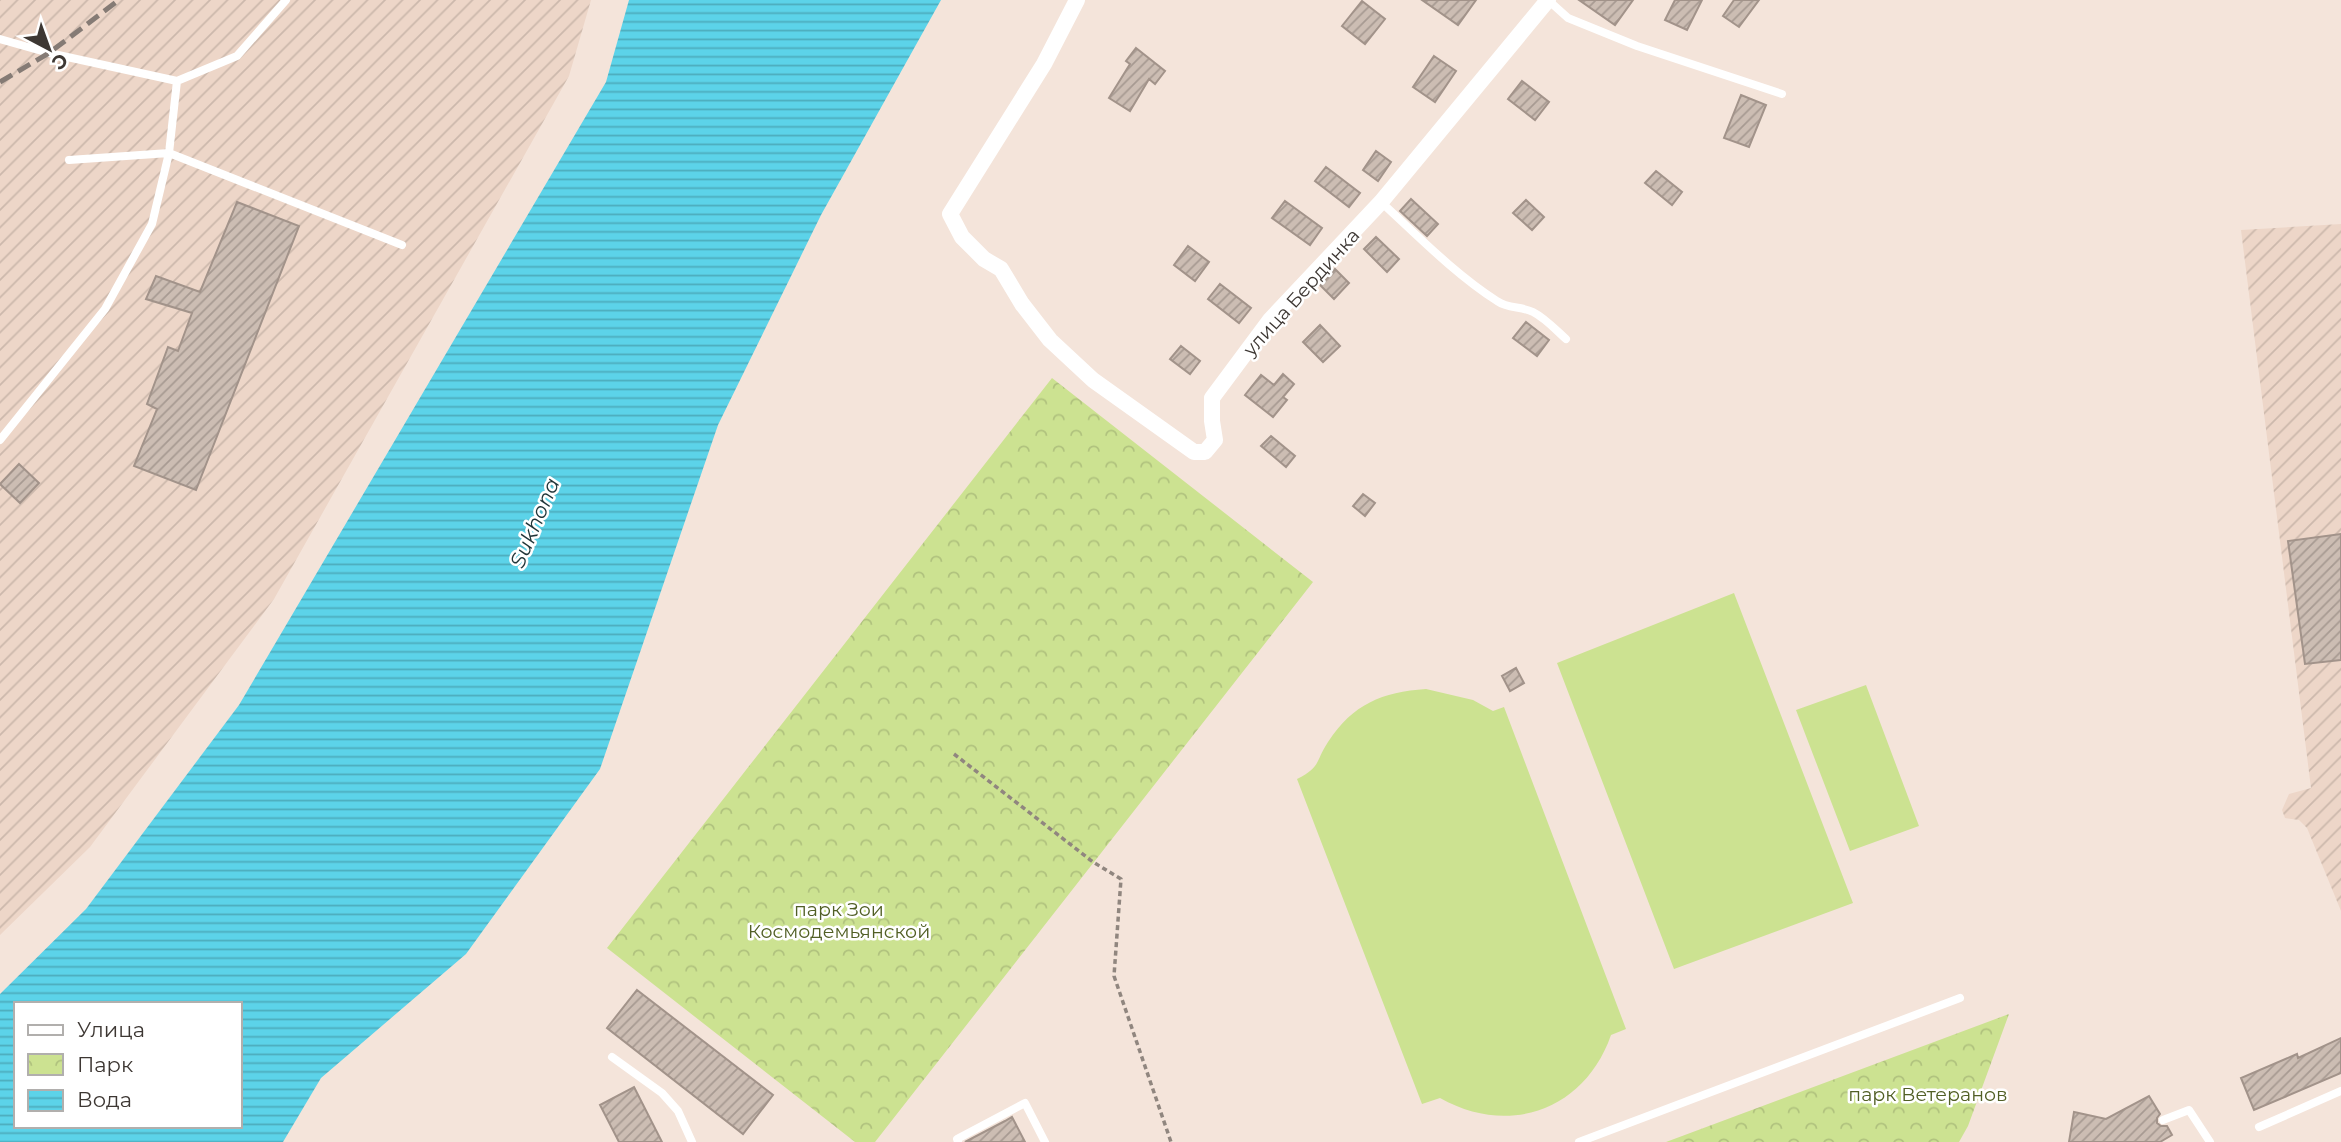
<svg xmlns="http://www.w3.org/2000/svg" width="2341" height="1142" font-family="Montserrat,sans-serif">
<defs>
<pattern id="industrial-furrows" width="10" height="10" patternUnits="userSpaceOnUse" patternTransform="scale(1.75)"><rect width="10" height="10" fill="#edd6c8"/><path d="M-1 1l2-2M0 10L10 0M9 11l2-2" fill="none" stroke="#ccb8ac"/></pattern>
<pattern id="park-crowns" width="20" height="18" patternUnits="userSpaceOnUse" patternTransform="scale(1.75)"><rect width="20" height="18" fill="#cce291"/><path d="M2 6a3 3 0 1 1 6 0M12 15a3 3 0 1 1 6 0" fill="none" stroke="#b0c27e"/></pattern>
<pattern id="water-rules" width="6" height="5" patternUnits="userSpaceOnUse" patternTransform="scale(1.75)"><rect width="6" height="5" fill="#5cd3e9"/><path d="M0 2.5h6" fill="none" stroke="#4dacbd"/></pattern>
<pattern id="building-hatch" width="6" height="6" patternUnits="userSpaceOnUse" patternTransform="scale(1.75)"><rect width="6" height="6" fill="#ccbdb3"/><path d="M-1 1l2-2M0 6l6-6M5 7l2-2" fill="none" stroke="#a79a92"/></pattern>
</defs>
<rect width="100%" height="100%" fill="#f4e4da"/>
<path fill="url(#industrial-furrows)" d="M0 0H591L569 76 274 599 90 847 0 935Z
M2341 224V911L2307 828 2299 820 2285 818 2282 810 2289 794 2311 788 2241 230Z"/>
<path fill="#cce291" d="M1734 593 1853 903 1674 969 1557 663Z
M1866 685 1919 826 1850 851 1796 710Z
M1426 689 1473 700 1493 711 1504 707 1626 1029 1611 1035C1585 1110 1509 1137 1440 1098L1422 1104 1297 779C1321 767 1315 762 1328 742 1353 704 1382 692 1426 689Z"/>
<path fill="url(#park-crowns)" d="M1052 378 1313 582 875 1142H855L607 948Z
M2009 1014 1968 1126 1959 1142H1666Z"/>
<path fill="url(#water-rules)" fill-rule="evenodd" d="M629 0H941L821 215 718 425 600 769 466 954 321 1078 283 1142H0V994L86 909 239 705 606 82ZM16 1004H240V1126H16Z"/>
<path fill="url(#building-hatch)" stroke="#a2938a" stroke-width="2" d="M1422 0H1476L1458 25Z
M1579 0H1633L1615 25Z
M1675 0H1702L1687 30 1665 20Z
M1734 0H1759L1739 27 1723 16Z
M1362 1 1385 19 1365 44 1342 26Z
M1136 48 1165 71 1155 84 1149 79 1130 111 1109 98 1130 64 1126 61Z
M1434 56 1456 71 1435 102 1413 87Z
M1522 81 1549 102 1535 120 1508 99Z
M1741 95 1766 105 1749 147 1724 138Z
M1376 151 1391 162 1378 181 1363 170Z
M1326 167 1360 193 1349 207 1315 181Z
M1656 171 1682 192 1672 205 1645 183Z
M1411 199 1438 224 1427 236 1400 211Z
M1526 200 1544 217 1532 230 1513 213Z
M1285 201 1322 228 1310 245 1272 218Z
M237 202 299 226 196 490 134 466 157 409 147 404 168 347 178 351 192 313 146 299 156 276 200 292Z
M1376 237 1399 259 1387 272 1364 249Z
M1188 246 1209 262 1195 281 1174 265Z
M1335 269 1349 283 1334 299 1320 285Z
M1220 284 1251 308 1239 323 1208 299Z
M1526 322 1549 340 1537 356 1513 338Z
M1320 325 1340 346 1323 362 1303 342Z
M1181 346 1200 361 1190 374 1170 359Z
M1283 374 1294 384 1283 397 1287 400 1273 417 1245 395 1261 375 1274 385Z
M1271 436 1295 456 1286 467 1261 446Z
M19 464 39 483 20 503 0 484Z
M1363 494 1375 503 1365 516 1353 506Z
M2341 534V660L2305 664 2288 541Z
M1516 668 1524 683 1510 691 1502 676Z
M637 990 773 1095 743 1134 607 1028Z
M2341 1038V1073L2254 1110 2241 1078 2297 1054 2298 1058Z
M634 1087 662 1142H619L600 1105Z
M2149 1096 2160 1114 2157 1118V1123L2161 1126H2167L2172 1135 2160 1142H2069L2074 1112 2106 1119Z
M1012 1117 1025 1142H965L1005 1121Z"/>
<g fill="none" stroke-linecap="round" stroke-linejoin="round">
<path stroke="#90867f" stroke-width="3.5" stroke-dasharray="5 3.5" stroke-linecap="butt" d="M954 754 1093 862 1121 879 1114 976 1171 1142"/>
<path stroke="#fff" stroke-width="8" d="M1548 0 1568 18 1637 46 1782 94
M0 39 49 53 177 81 237 56 286 0
M69 160 169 153 402 245
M1381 202C1418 236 1455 274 1497 301 1508 309 1521 306 1533 312 1545 318 1556 330 1566 339
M0 440 105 309 152 224 169 153 177 81
M612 1057 662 1093 678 1111 692 1142
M2163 1120 2189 1110 2210 1142
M2259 1127 2341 1091
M958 1142 957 1139 1025 1103 1045 1142
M1579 1142 1960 998"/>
<path stroke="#fff" stroke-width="16" d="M1077 0 1044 64 950 214 962 237 984 259 1001 269 1022 304 1050 340 1093 380 1194 452H1205L1215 440 1212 421V398L1270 320 1381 202 1548 0"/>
<path stroke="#857b75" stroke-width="5" stroke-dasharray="14 7" stroke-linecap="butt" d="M0 82 49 53 119 0"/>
</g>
<g text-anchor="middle" stroke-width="5" stroke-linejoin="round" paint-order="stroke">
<g font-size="19" fill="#3d3733" stroke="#fff">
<text transform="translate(1301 292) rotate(-48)" y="7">улица Бердинка</text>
</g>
<g font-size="19" fill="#515f25" stroke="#fff">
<text x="839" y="916">парк Зои<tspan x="839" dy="22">Космодемьянской</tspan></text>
<text x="1928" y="1101">парк Ветеранов</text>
</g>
<g font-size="21" font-style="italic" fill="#1f3438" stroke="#fff">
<text transform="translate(535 523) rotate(-67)" y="7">Sukhona</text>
</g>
</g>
<rect x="14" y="1002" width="228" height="126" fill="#ffffff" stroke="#b1afad" stroke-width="2"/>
<rect x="28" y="1025" width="35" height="10" fill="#ffffff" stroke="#b1afad" stroke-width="2"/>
<text x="77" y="1037" font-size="21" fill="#3d3733">Улица</text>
<rect x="28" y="1054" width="35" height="21" fill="url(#park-crowns)" stroke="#b1afad" stroke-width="2"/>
<text x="77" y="1072" font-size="21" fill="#3d3733">Парк</text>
<rect x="28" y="1090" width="35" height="21" fill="url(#water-rules)" stroke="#b1afad" stroke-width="2"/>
<text x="77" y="1107" font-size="21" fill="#3d3733">Вода</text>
<g transform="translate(49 49) rotate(139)" stroke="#ffffff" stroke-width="5" paint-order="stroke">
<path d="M0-5L12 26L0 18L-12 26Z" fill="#3d3733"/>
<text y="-10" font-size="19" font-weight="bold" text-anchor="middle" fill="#3d3733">С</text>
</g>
</svg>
